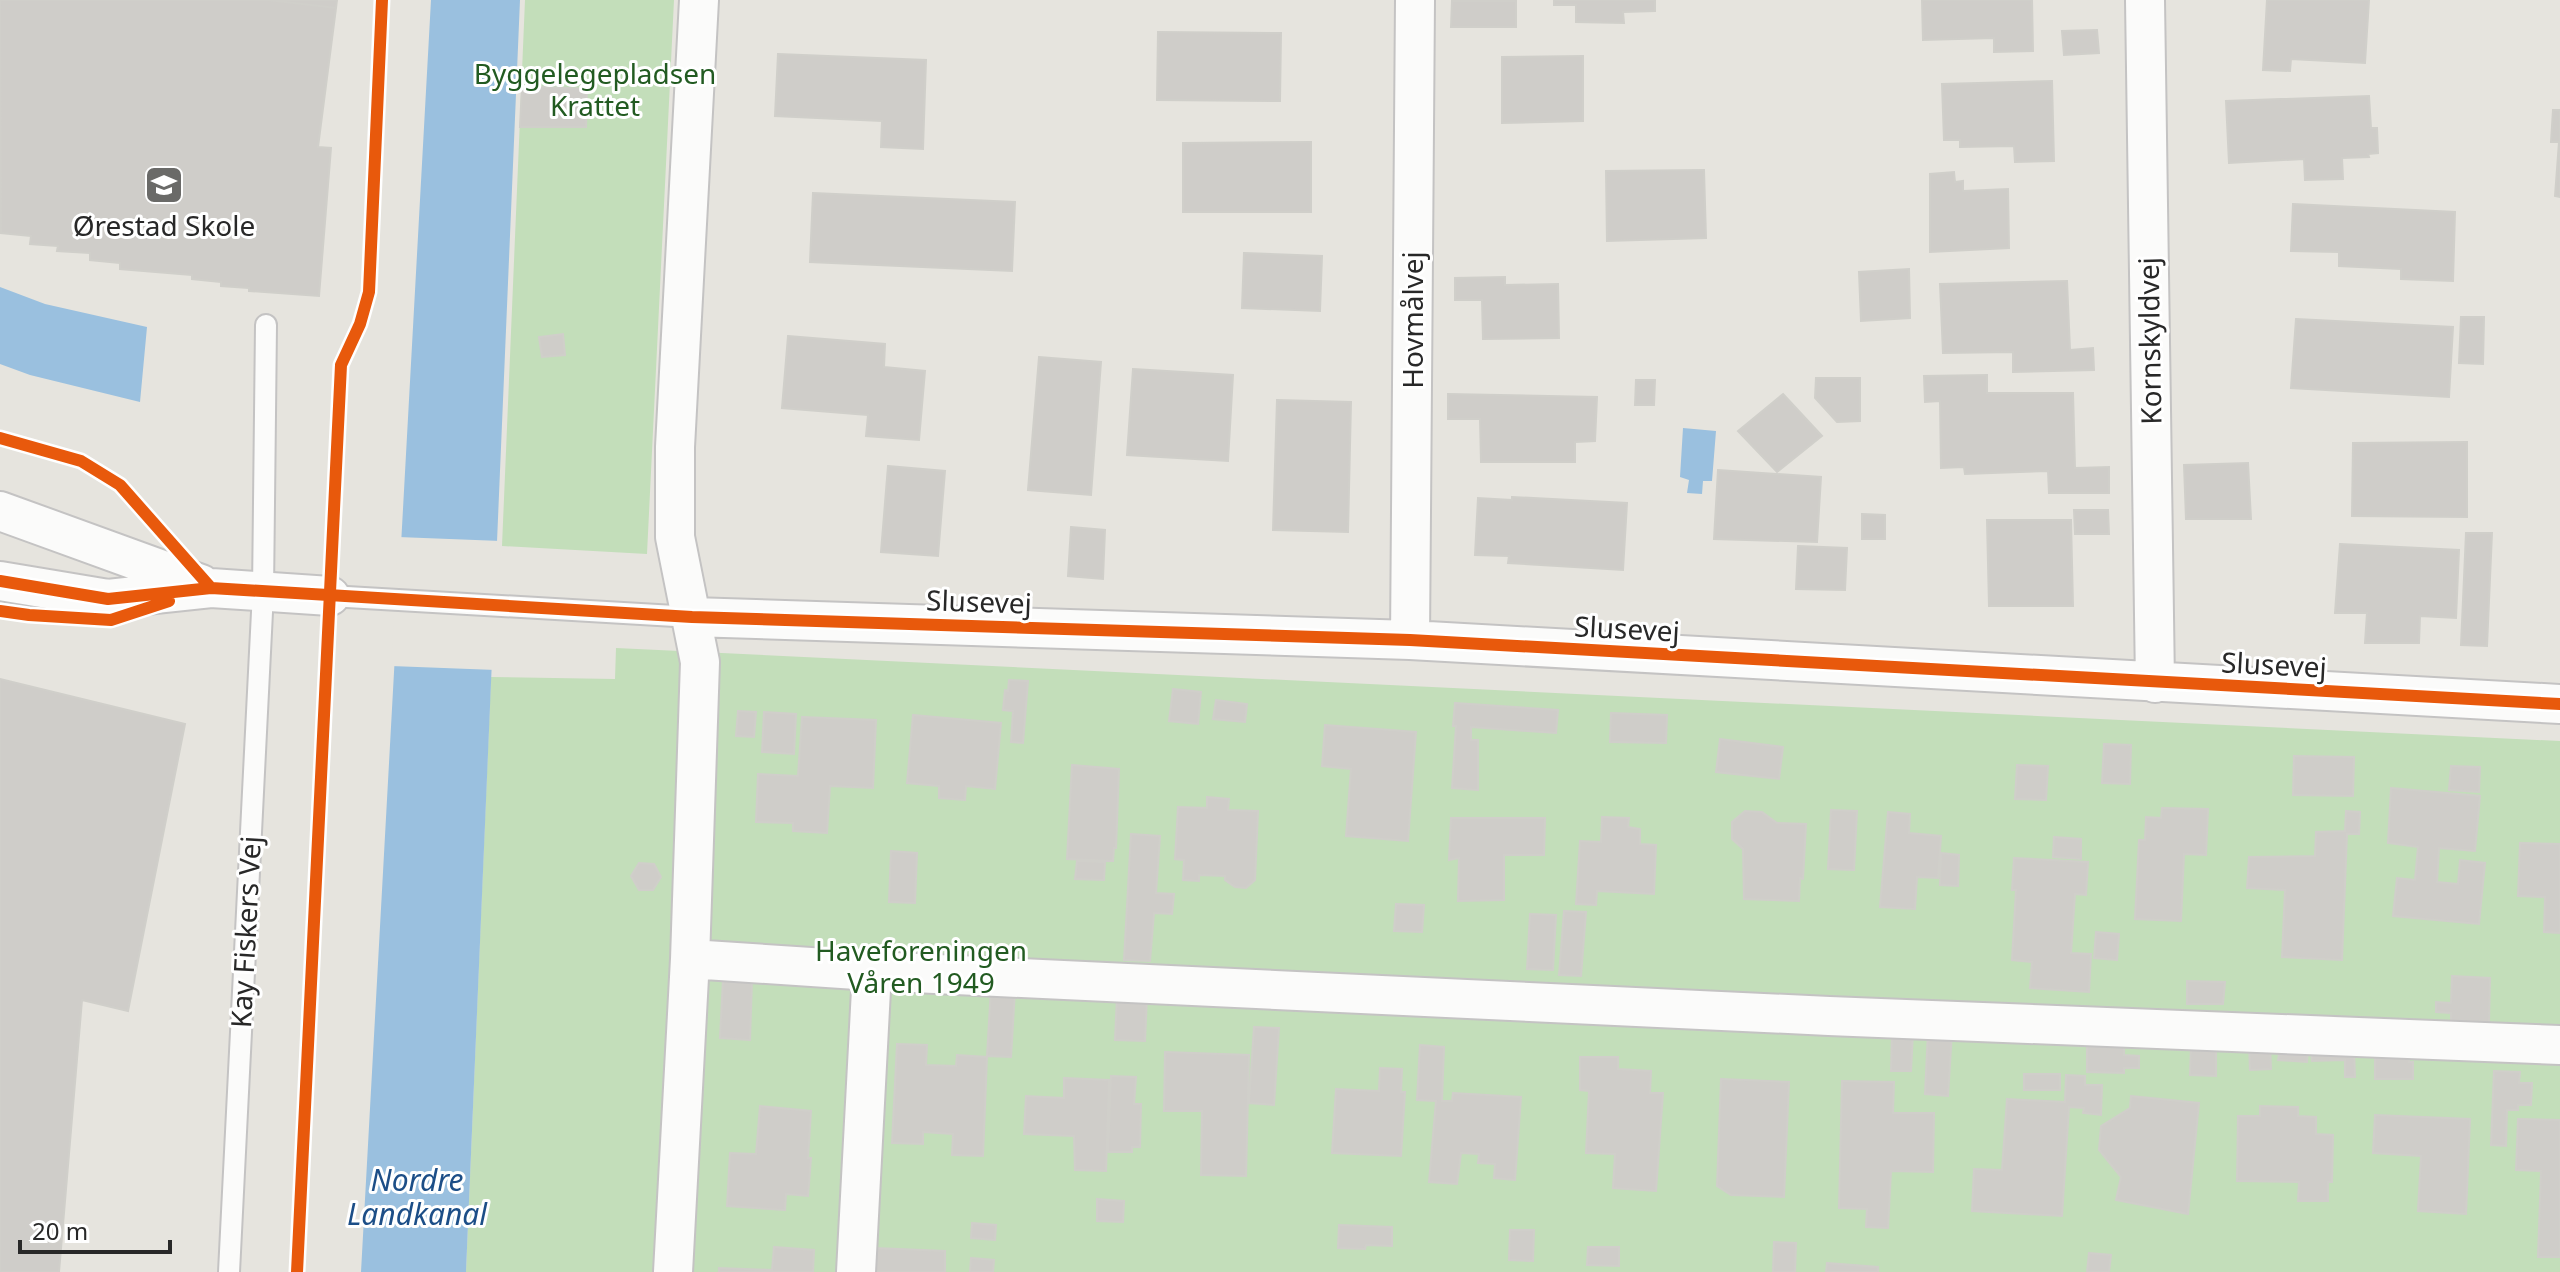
<svg xmlns="http://www.w3.org/2000/svg" width="2560" height="1272" font-family="'Noto Sans',sans-serif">
<rect width="100%" height="100%" fill="#e6e4de"/>
<path fill="#c3deba" d="M525 0H674L647 554 502 546Z
M616 648 2560 741V1272H466L491 677 615 679Z"/>
<path fill="#9ac0df" d="M431 0H520L466 1272H361Z
M0 287 45 304 147 327 140 402 30 375 0 364Z
M1683 428 1716 431 1712 481H1703L1702 494 1687 493 1689 480 1680 477Z"/>
<path fill="#e6e4de" d="M398 537 501 541 496 670 391 666Z"/>
<path fill="#cfcdc9" stroke="#d0cfca" stroke-width="2" d="M0 0H268L336 8 318 147 331 148 319 296 249 291V288L221 286V282L192 279V275L120 269V263L90 260V253L57 251 58 246 30 244 31 236 1 233Z
M268 0H337L336 8Z
M1554 0H1655V11L1623 12 1624 23 1576 22V5H1554Z
M1922 0H2032L2033 51 1994 52V38L1923 40Z
M2267 0H2369L2365 63 2291 59 2290 71 2263 70Z
M1452 1H1516V27H1451Z
M2097 30 2099 53 2064 55 2062 31Z
M1158 32 1281 33 1280 101 1157 100Z
M778 54 926 60 923 149 881 147 882 121 775 116Z
M1583 56V121L1502 123V57Z
M2052 81 2054 161 2015 162 2014 146 1960 147V140H1944L1942 84Z
M522 86 587 89 586 127H520Z
M2369 96 2371 128H2377L2378 153 2368 154 2369 157 2342 158 2343 179 2305 180 2304 159 2229 163 2226 101Z
M2553 110H2560V197L2555 196 2559 142H2551Z
M1311 142V212H1183V143Z
M1704 170 1706 238 1607 241 1606 171Z
M1954 172 1955 182 1963 181V191L2008 189 2009 248 1930 252V174Z
M813 193 1015 202 1012 271 810 262Z
M2293 204 2455 212 2453 281 2401 279V269L2339 266V252L2291 251Z
M1244 253 1322 256 1320 311 1242 308Z
M1909 269 1910 318 1861 321 1859 272Z
M1505 277V285L1558 284 1559 338 1483 339 1482 300H1455V278Z
M2067 281 2070 350 2093 348 2094 370 2013 372V352L1943 353 1940 284Z
M2461 317H2484L2483 364 2459 363Z
M2296 319 2453 327 2449 397 2291 388Z
M563 334 565 355 542 357 539 337Z
M788 336 885 344 884 367 925 371 919 440 866 436 868 415 782 408Z
M1039 357 1101 362 1091 495 1028 490Z
M1133 369 1233 375 1228 461 1127 455Z
M1987 375V393H2073L2075 468 2109 467V493H2049L2048 471 1965 474 1964 467 1941 468 1940 401 1925 402 1924 376Z
M1816 378H1860V421L1837 422 1815 398Z
M1636 380H1655L1654 405H1635Z
M1448 394 1597 397 1595 441 1575 442V462H1481L1480 419H1448Z
M1783 394 1822 436 1777 472 1738 431Z
M1277 400 1351 402 1348 532 1273 530Z
M2467 442V517L2352 516 2353 443Z
M2248 463 2251 519H2186L2184 465Z
M888 466 945 471 938 556 881 552Z
M1718 470 1821 477 1817 542 1714 539Z
M1512 497 1627 503 1623 570 1508 563 1509 556 1475 555 1478 498 1512 500Z
M2074 510H2108L2109 534H2075Z
M1862 514 1885 515V539H1862Z
M1987 520H2071L2073 606H1989Z
M1071 527 1105 530 1103 579 1068 576Z
M2466 533H2492L2487 646 2461 645Z
M2340 544 2459 550 2456 618 2420 616 2419 643H2365L2367 613H2335Z
M1798 546 1847 548 1845 590 1796 589Z
M0 679 185 724 128 1011 82 1000 59 1272H0Z
M1009 680 1028 681 1023 743 1011 742 1013 711 1003 710 1005 690 1008 691Z
M1173 689 1201 692 1198 724 1169 721Z
M1216 700 1247 704 1245 722 1213 719Z
M1455 703 1558 710 1556 733 1471 727V740H1478V790L1452 788 1456 726H1453Z
M738 711 756 712 754 737 736 736Z
M764 712 796 714 794 754 762 752Z
M1611 713 1667 715 1666 743 1610 742Z
M913 715 1001 723 995 789 966 786 965 800 939 798V786L907 783Z
M802 717 876 720 873 788 830 786 827 833 793 831V823L756 822 758 774 798 776Z
M1325 725 1416 732 1408 841 1346 836 1351 769 1322 766Z
M1720 739 1783 747 1779 779 1716 772Z
M2104 744 2131 745 2130 784 2102 783Z
M2294 756 2354 757 2353 796 2293 795Z
M1072 765 1119 769 1116 848H1114L1113 861 1067 859Z
M2017 765 2048 766 2046 800 2015 799Z
M2451 766 2480 767 2479 792 2449 790Z
M2391 788 2480 796 2475 851 2439 848 2437 882 2458 884 2460 860 2485 863 2479 924 2393 916 2397 878 2415 880 2418 847 2388 843Z
M1207 797 1229 799 1228 810 1258 811 1255 880 1246 888 1235 887 1225 880V876L1199 875V881L1183 880 1184 860 1175 859 1178 807 1207 808Z
M2162 808 2208 809 2206 855 2184 854 2181 921 2135 919 2139 840H2145L2146 817 2161 818Z
M1831 810 1857 811 1854 870 1828 869Z
M1745 811 1762 812 1777 823 1806 824 1803 879 1800 878 1799 901 1744 899 1743 849 1732 839V822Z
M2346 811 2360 812 2359 834H2347L2342 960 2282 957 2285 890 2247 888 2249 857 2315 856 2316 832 2345 831Z
M1888 812 1910 814 1909 833 1941 836 1938 878 1917 877 1915 909 1880 907Z
M1602 817 1629 818 1628 827 1640 829V844L1656 845 1654 894 1597 891 1596 905 1576 904 1580 841 1601 842Z
M1451 818H1545L1544 855H1504V900L1458 901 1459 858 1449 860Z
M1131 834 1160 836 1156 893 1174 894 1172 914 1154 913 1150 961 1124 960Z
M2054 837 2081 839V859L2053 857Z
M2520 843 2560 844V933L2544 932 2545 897 2518 896Z
M891 851 917 853 915 903 889 902Z
M1941 853 1959 855 1958 886 1940 885Z
M2014 858 2088 862 2086 895 2075 894 2071 953 2091 954 2089 992 2030 988 2032 962 2012 960 2016 890H2012Z
M1077 861 1105 862 1104 880 1075 879Z
M639 863 654 864 661 877 653 890H639L631 876Z
M1396 904 1424 905 1422 932 1394 931Z
M1564 911 1586 912 1581 976 1559 975Z
M1530 914 1556 915 1553 970 1527 969Z
M2096 932 2119 934 2117 960 2094 958Z
M2452 976 2490 978 2489 1023 2451 1021V1013L2436 1012V1002L2451 1003Z
M723 979 752 980 750 1040 720 1038Z
M2187 981 2225 982 2223 1004H2187Z
M991 988 1015 990 1011 1057 987 1056Z
M1117 996 1147 997 1145 1041 1115 1040Z
M1254 1027 1279 1028 1274 1105 1249 1103Z
M1892 1031 1913 1032 1911 1071H1891Z
M1928 1031 1952 1032 1948 1096 1925 1094Z
M2087 1038 2124 1039V1055L2139 1056V1068H2124V1073L2087 1072Z
M2270 1042 2271 1069 2250 1070 2249 1043Z
M897 1044 927 1045 926 1065 956 1066 957 1055 987 1057 983 1156 952 1155 953 1134 923 1132V1144L892 1143Z
M1420 1045 1444 1047 1442 1101H1452L1453 1093 1521 1097 1515 1180 1494 1178 1495 1164 1478 1163 1479 1154 1461 1153 1457 1184 1429 1182 1436 1101 1417 1100Z
M2191 1045H2216V1076L2190 1075Z
M2280 1048 2308 1050 2307 1062 2278 1060Z
M2354 1050 2355 1077H2345V1060L2312 1061 2311 1051Z
M1165 1052 1249 1055 1246 1176 1201 1175 1202 1111H1164Z
M1580 1057H1618V1069L1651 1071 1650 1093H1663L1656 1191 1613 1188 1615 1154 1586 1153 1589 1091 1580 1090Z
M2375 1058H2409V1062H2413V1079H2375Z
M1380 1068 1402 1069 1401 1092H1405L1401 1156 1332 1153 1336 1089 1379 1091Z
M2494 1071 2520 1072 2519 1083H2532L2531 1105H2518V1110H2507L2506 1146 2491 1145Z
M2024 1074H2060V1090H2024Z
M2066 1075 2085 1076V1085H2102L2101 1115 2083 1113 2084 1108 2069 1107 2062 1216 1972 1211 1974 1169 2002 1170 2007 1099 2065 1102Z
M1111 1076 1136 1077 1134 1104H1141L1140 1147H1132V1152H1108Z
M1064 1078 1109 1080 1106 1171 1075 1170 1074 1136 1024 1134 1026 1096 1064 1098Z
M1721 1079 1789 1082 1784 1197 1731 1195 1717 1186Z
M1842 1081 1894 1082 1893 1113H1934L1933 1172 1891 1171 1888 1228 1866 1227 1867 1209 1839 1208Z
M2131 1096 2199 1103 2188 1214 2116 1200 2121 1177 2099 1150 2101 1126 2130 1108Z
M760 1106 811 1111 808 1158H811L808 1196 786 1194 785 1210 727 1206 730 1153 756 1154Z
M2260 1106 2298 1107V1116L2316 1117V1134L2333 1135 2332 1182H2328V1201H2298L2299 1182 2237 1181 2238 1116H2260Z
M2375 1115 2470 1119 2466 1214 2418 1211 2421 1156 2373 1153Z
M2518 1119 2560 1120V1257H2538L2541 1171 2516 1170Z
M1097 1199 1124 1201 1123 1222 1097 1221Z
M972 1223 996 1225 995 1240 971 1238Z
M1339 1225 1392 1227V1246L1366 1245 1365 1249 1338 1248Z
M1510 1230H1534L1533 1261 1509 1260Z
M1774 1242 1796 1243 1795 1272H1773Z
M774 1247 814 1250 813 1272H719V1268L772 1270Z
M1588 1247H1619V1266L1587 1265Z
M875 1248 945 1251V1272H873Z
M2089 1253 2111 1255 2109 1272H2087Z
M971 1258 994 1260 993 1272H970Z
M1827 1263 1878 1267V1272H1826Z"/>
<g fill="none" stroke-linecap="round" stroke-linejoin="round">
<g stroke="#c4c3c3" stroke-width="24">
<path id="lane" d="M330 596 692 617
M229 1272 263 592 266 325"/>
</g>
<g stroke="#c4c3c3" stroke-width="42">
<path id="street" d="M2145 0 2155 683
M0 511 201 584
M0 581 108 599 211 588 330 596
M692 617 1410 640 2560 704
M1410 640 1415 0
M690 959 872 971 1829 1016 2560 1045
M673 1272 690 959 700 662 675 537V447L699 0
M856 1272 872 971"/>
</g>
<use href="#lane" stroke="#fbfbfa" stroke-width="20"/>
<use href="#street" stroke="#fbfbfa" stroke-width="38"/>
<g stroke="#fff" stroke-width="17">
<path id="cycleway" d="M0 438 81 461 120 485 211 588
M0 581 108 599 211 588 692 617 1410 640 2560 704
M0 611 29 615 111 620 169 601
M297 1272 341 365 360 324 369 292 382 0"/>
</g>
<use href="#cycleway" stroke="#e8590c" stroke-width="12"/>
</g>
<defs>
<g id="school-square" transform="scale(2)"><rect x="-9" y="-9" width="18" height="18" rx="4" fill="#6a6a68" stroke="#fff"/><path d="M0-5L7-2L0 1L-7-2ZM-4 1L0 2.5L4 1V4Q0 6-4 4Z" fill="#fff"/></g>
</defs>
<g fill-rule="evenodd">
<use href="#school-square" x="164" y="185"/>
</g>
<g text-anchor="middle" stroke-width="6" stroke-linejoin="round" paint-order="stroke">
<g font-size="28" fill="#225b21" stroke="#fff">
<text x="595" y="84">Byggelegepladsen<tspan x="595" dy="32">Krattet</tspan></text>
<text x="921" y="961">Haveforeningen<tspan x="921" dy="32">Våren 1949</tspan></text>
</g>
<g font-size="28" fill="#282828" stroke="#fff">
<text x="164" y="236">Ørestad Skole</text>
</g>
<g font-size="28" fill="#282828" stroke="#fff">
<text transform="translate(1413 320) rotate(-90)" y="10">Hovmålvej</text>
<text transform="translate(2150 341) rotate(-91)" y="10">Kornskyldvej</text>
<text transform="translate(979 602) rotate(2)" y="10">Slusevej</text>
<text transform="translate(1627 629) rotate(3)" y="10">Slusevej</text>
<text transform="translate(2274 665) rotate(3)" y="10">Slusevej</text>
<text transform="translate(246 932) rotate(-87)" y="10">Kay Fiskers Vej</text>
</g>
<g font-size="30" font-style="italic" fill="#1c4e87" stroke="#fff">
<text x="417" y="1191">Nordre<tspan x="417" dy="34">Landkanal</tspan></text>
</g>
</g>
<path d="M20 1240v12h150v-12" fill="none" stroke="#282828" stroke-width="4"/>
<text x="32" y="1240" font-size="24" fill="#282828" stroke="#ffffff" stroke-width="6" paint-order="stroke">20 m</text>
</svg>
